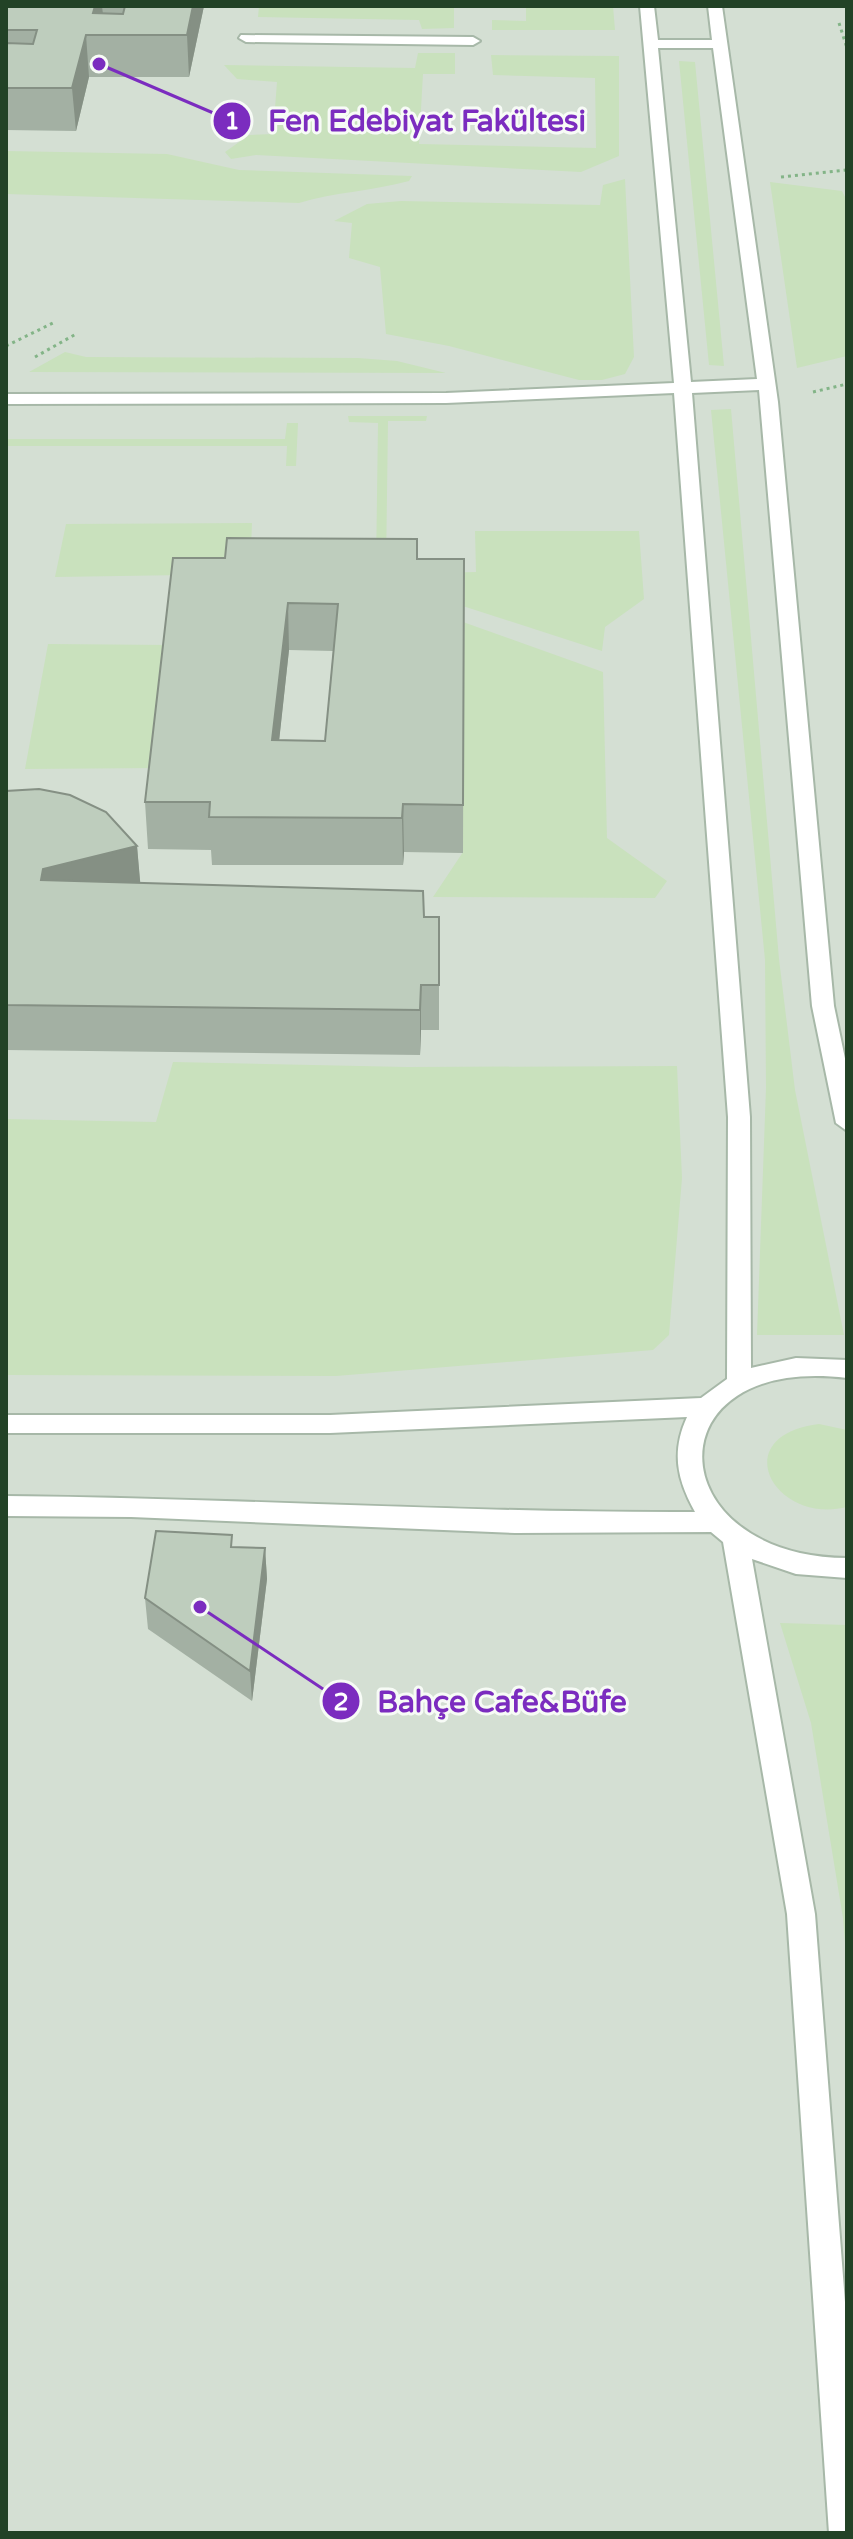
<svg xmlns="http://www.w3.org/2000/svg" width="853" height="2539" font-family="'Varela Round',sans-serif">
<rect width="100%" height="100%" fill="#e5efe5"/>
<path fill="#d4dfd3" d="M6 6H847V2533H6Z"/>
<path fill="#c9e1bd" d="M259 6H454V28L422 29 419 20 258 17Z
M526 6H613L615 30H492V20L526 21Z
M418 53H455V74H423L419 144 596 148 595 78 493 75 491 55 619 56V156L581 172 256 155 231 159 225 152 249 135 273 134 277 82 237 79 224 65 415 68Z
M679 61 695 62 724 366 709 365Z
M6 151 167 154 239 170 412 176 409 181C373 191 335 192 299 203L6 194Z
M625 179 634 357 625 374 602 380H579L449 346 386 334 380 267 349 258 352 223 334 221 367 204 401 201 600 205 603 185Z
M770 182 842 191 847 201V356L797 368Z
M65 352 86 357 358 358 397 361 446 373 29 372Z
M731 409 779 959 795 1090 844 1335H757L766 1088 765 960 711 410Z
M348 416H427L426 421H388L386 568H376L378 423 349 422Z
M287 423H298L296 466H286L287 446H6V439H285Z
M252 523 250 574 55 577 66 524Z
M475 531H639L644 599 605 627 602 651 438 598 437 573 476 572Z
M463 622 603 672 607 838 667 881 655 898 433 897 463 852Z
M48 644 172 645 158 768 25 769Z
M173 1062 407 1067 677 1066 682 1178 669 1335 653 1350 336 1376 6 1375V1119L156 1122Z
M819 1424 847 1430V1507C774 1525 725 1436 819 1424Z
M780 1623 847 1625V1967L843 1918 811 1723Z"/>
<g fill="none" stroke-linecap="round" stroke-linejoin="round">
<g stroke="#a7b8a8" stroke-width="4">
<path id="minor" d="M640 6H654L658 40H712L708 6H722L778 402 834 1006 847 1068V1131L836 1123 812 1006 759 390 692 393 750 1117 751 1368 796 1358 847 1360V1378C650 1354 658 1556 847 1558V1578L796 1574 752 1559 815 1914 847 2328V2533H829L787 1914 723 1542 711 1532 515 1533 131 1517 6 1516V1496C236 1498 465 1513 695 1512 677 1480 671 1452 687 1417L330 1433H6V1415H330L701 1398 727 1379 728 1117 674 393 446 403 6 404V394L446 393 674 383ZM658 48H713L757 379 691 382Z
M241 35 473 37 480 41 473 45 246 42 239 38Z"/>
</g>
<path stroke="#83b487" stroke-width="3" stroke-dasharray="3 4" stroke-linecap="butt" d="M839 23 847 48
M781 177 847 170
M6 346 55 322
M35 357 76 334
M813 392 847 384"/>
<use href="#minor" fill="#fff" fill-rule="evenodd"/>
</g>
<path fill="#a3b0a3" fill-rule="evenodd" d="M6 6H204L189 77H89L76 131 6 130Z
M173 558 464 559 463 853 404 852 403 865H212L211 850 148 849 145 802ZM289 650 333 651 325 741 279 740Z
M6 791 137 846 140 883 424 917H439V1030H421L420 1055 6 1050Z
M233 1547 265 1548 267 1579 252 1701 148 1629 145 1598Z"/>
<path fill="#859084" d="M95 6H102L104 23 93 13Z
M193 6H204L189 77 187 35Z
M86 35 89 77 76 131 72 88Z
M288 603 289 650 274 788 272 740Z
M403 804 404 852 403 865 402 818Z
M137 846 141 891 41 880 43 869Z
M421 985V1030L420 1055V1010Z
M265 1548 267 1579 252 1701 250 1671Z"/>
<path fill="#becdbd" stroke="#859084" stroke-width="2" fill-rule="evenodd" d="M6 6H95L93 13 123 14 125 6H193L187 35H86L72 88H6V43L33 44 37 30H6Z
M227 538 417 539V559H464L463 805 403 804 402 818 209 817 210 802H145L173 558H225ZM288 603 338 604 325 741 272 740Z
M39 789 70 795 106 812 137 846 43 869 41 880 423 891 424 917H439V985H421L420 1010 6 1005V791Z
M156 1531 232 1535 231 1547 265 1548 250 1671 145 1598Z"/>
<path fill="none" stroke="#7b2cbf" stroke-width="3" d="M99 64L232 121M200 1607L341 1701"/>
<g fill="#7b2cbf" stroke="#f7fbf6" stroke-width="3">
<circle cx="99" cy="64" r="8"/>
<circle cx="200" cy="1607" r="8"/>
<circle cx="232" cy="121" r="20"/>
<circle cx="341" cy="1701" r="20"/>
</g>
<g font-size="24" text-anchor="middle" font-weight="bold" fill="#fff">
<text x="232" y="129">1</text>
<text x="341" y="1710">2</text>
</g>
<g font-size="30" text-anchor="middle" font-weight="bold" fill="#7b2cbf" stroke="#f7fbf6" stroke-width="6" stroke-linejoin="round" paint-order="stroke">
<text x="427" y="131">Fen Edebiyat Fakültesi</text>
<text x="502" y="1712">Bahçe Cafe&amp;Büfe</text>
</g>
<rect width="853" height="2539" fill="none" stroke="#224226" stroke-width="16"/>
</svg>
